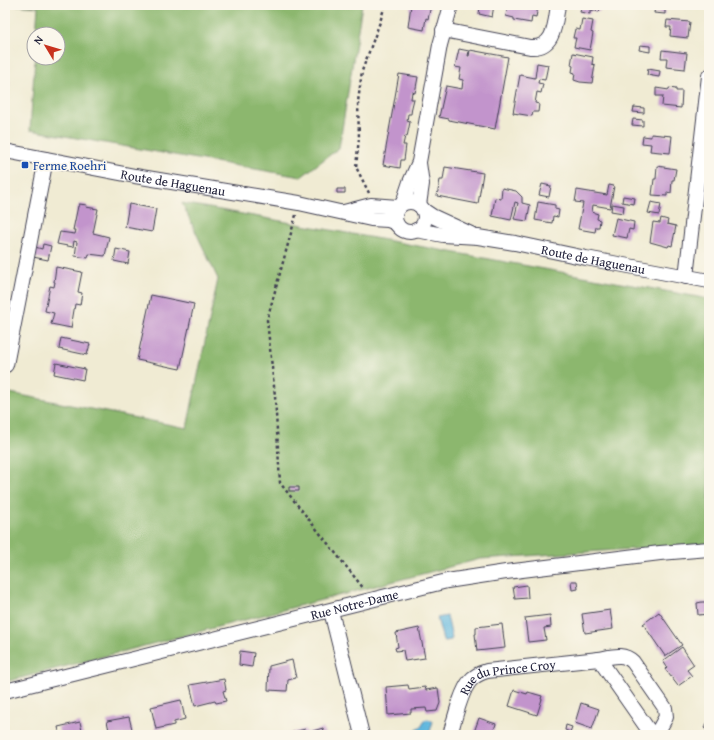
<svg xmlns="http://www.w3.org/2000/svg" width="714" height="740" font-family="'Gentium Book Plus',serif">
<rect width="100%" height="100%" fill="#fbf7ec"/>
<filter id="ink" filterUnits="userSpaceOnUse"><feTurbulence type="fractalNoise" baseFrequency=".025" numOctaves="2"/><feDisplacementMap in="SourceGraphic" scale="8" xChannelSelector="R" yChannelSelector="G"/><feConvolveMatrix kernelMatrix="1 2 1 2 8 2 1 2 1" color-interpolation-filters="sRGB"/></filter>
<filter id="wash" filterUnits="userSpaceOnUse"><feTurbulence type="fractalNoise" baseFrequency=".012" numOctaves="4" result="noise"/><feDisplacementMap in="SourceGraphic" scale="16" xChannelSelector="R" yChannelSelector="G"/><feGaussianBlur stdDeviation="0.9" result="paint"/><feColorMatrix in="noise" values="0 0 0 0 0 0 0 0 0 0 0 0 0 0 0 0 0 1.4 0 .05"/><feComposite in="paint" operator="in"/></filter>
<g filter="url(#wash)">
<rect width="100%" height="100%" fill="#f0ebd3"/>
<path fill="#8cb76e" stroke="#576c54" d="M15 5H362L339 148 301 177 30 130 35 58H58V34H36L38 7Z
M182 203 709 299V544L480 559 5 682V392L187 428 218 279Z"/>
<path fill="#61b7de" stroke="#426c8c" d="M447 616 452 638 451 640 445 641 443 640 437 618Z
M428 719 433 721 429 735H414L418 728 422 726 424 720Z"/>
<g id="blocks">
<path fill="#c294cc" d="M411 5H431L428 19 426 18 424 30 408 27Z
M474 5H494L492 17 479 14 480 7Z
M508 5H527L538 7 536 17 532 16 531 23 514 20V18L506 16Z
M582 5H601L599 12 590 10V14L580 12Z
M655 7 665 9V14L654 13Z
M582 19 593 21 591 32 593 33 590 50 574 47 576 38H573L575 29 580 30Z
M667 20 690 22 688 38 670 36 671 27H666Z
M640 45 650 46V52L639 50Z
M459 49 469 51 468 56H469L470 50 508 57 495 129 449 120V119L439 117 446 86 462 89 463 80 459 79 461 68 455 67Z
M662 50 687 53 685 69 666 67 667 58H661Z
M573 53 593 57 592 64 595 65 592 83 580 82 574 80 575 73 572 72 573 66 571 65Z
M537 63 548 65 545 80 539 79 538 83 543 84 541 93 537 92 535 103 539 104 538 112H533L532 116 513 113 520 75 535 78Z
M648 69 660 71 659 77 647 75Z
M399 74 418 77 415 93 412 92 411 99H414L412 107 411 114H408L407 121 410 122 407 137 405 136 403 145H406L404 160H401L400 168 383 165Z
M5 80 10 81 6 103H5Z
M656 88 669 90V88L676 89V91H682L681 108 662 106 663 96H656Z
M634 107 644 108V113L633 112Z
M633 119 643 120V126L632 125Z
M651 134 672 136 670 153 650 151 651 144 642 143 643 136 651 137Z
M657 166 676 169 674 180H672L671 193 667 192V196L652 195 654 179H656Z
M445 167 483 173 478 204 437 196 440 180H443Z
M542 184 551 186 549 197 539 195Z
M609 185 614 186 610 208 593 205 592 212 598 214 597 219 600 220 599 227H596L595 232 578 229 583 203 575 202 577 190 607 195Z
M502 188 516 191 522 197V203L530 205 527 221 514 219 518 203 515 202 511 220 492 216 495 198 501 199Z
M337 189H345V193H337Z
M623 196 635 198 634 204 622 202Z
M538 202 555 205V209L559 210 558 217 553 216 552 223 535 220Z
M651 202 661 204 659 215 648 213Z
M79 204 87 205 86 207 98 209 93 233 109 237 105 256 89 254 88 258 75 256 77 242 74 241 73 247 57 244 60 232 75 234 76 230H73L78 206H79Z
M129 204 156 209 152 232 125 227Z
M612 204 624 206 623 213 611 211Z
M616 218 634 222 633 230 629 229 627 238 612 235Z
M661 218 668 220 667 224 676 226 672 246 669 245 668 247 650 242 653 222 660 223Z
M43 244 51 246 48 260 33 257 35 247 42 249Z
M116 249 130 252 128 264 114 261Z
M56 267 82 272 78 292 82 293 80 305 75 304 71 328 51 324 54 313 45 311 50 286 54 287 55 282H54Z
M151 295 194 304 180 369 137 360Z
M61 338 90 344 87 355 59 349Z
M56 363 85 369 83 380 54 374Z
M289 487H299V491H289Z
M571 581H577L578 589 572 590Z
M527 585 528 598 515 599 513 587Z
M702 602H709V614L698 615 697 603Z
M610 610 613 629 585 633 582 614Z
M659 612 682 645 665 656 643 624Z
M550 615 551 627 544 628 546 640 528 642 525 618Z
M502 624 505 648 477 651 475 634H476V627Z
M419 628 425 658 405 661 403 650 396 651 395 648 398 647 396 633Z
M682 647 694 665 687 670 692 676 678 686 665 669 667 667 663 661Z
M240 651 254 653 252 667 239 665Z
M292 660 296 678 288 680 287 691 268 690 269 666Z
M224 679 226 690 223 691 226 701 216 703 215 701 195 706 190 685Z
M408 685 409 689 425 687 426 690 438 688 440 703 437 711 427 712 426 708 411 709V713L388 715 386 687Z
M514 690 527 694 528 692 542 696 541 699H542L537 715 509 706Z
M181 700 185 719 174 722V725L156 729 151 707Z
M581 703 599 709 592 729 575 723Z
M129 717 133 733 125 735H110L107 721Z
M479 718 496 724 492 735H473Z
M709 720V732L704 728Z
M80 722 83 735H60L58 727Z
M566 725 572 727 570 732 565 730Z
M323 728 325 735H283L305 729 306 733Z"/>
</g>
</g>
<g filter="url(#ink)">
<use href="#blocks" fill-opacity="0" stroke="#414052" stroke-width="1"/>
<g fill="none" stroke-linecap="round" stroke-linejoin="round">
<g stroke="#414052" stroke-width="16">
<g id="minor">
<path d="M443 30 530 47C555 49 555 23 558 5"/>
<path id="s1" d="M5 151 135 176 299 203 371 219 388 220 396 223"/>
<path d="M419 163 422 184 419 205"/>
<circle cx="410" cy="217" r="15"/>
<path d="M403 203 410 182 419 162 440 45 451 5"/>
<path d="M423 210 432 216 471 234"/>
<path d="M344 212 371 205 398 207"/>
<path id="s2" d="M416 230 443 235 478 237 515 243 586 258 709 281"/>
<path d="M686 277 709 76"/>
<path d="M6 365 46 159"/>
<path d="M331 611 362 735"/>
<path id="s3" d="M5 691 447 581 506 572 660 553 709 549"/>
<path id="s4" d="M450 735C454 721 461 691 470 681 475 675 480 673 487 671L599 659"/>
<path d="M652 735 599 659C611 657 623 652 633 662L665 708 666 717 656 735"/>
</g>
</g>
<path stroke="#414052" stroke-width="2.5" stroke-dasharray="3 3" stroke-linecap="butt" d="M369 193 356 167 359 138 358 102 362 71 380 22 385 5
M296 215 267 320 275 396 280 483 364 589"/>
<use href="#minor" stroke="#fff" stroke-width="14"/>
</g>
</g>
<rect fill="#1a4fb4" stroke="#fbf7ec" stroke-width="1.5" x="21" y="161" width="8" height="8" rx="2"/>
<g text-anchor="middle" stroke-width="3" stroke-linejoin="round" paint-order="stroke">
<g font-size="13" fill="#164399" stroke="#fbf7ec" text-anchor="start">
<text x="33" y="170">Ferme Roehri</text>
</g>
<g font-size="13" fill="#22223b" stroke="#fbf7ec">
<text dy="5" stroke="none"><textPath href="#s1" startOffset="171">Route de Haguenau</textPath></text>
<text dy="5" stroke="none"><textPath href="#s2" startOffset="180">Route de Haguenau</textPath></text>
<text dy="5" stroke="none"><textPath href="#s3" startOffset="360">Rue Notre-Dame</textPath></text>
<text dy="5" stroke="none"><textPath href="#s4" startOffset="95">Rue du Prince Croy</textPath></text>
</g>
</g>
<rect width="714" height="740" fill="none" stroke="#fbf7ec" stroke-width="20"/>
<g transform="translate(46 46) rotate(308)"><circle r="19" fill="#fbf7ec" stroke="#a4a2a5"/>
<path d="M0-3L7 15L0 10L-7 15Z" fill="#c8321e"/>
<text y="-6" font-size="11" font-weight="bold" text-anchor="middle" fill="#22223b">N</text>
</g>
</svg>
